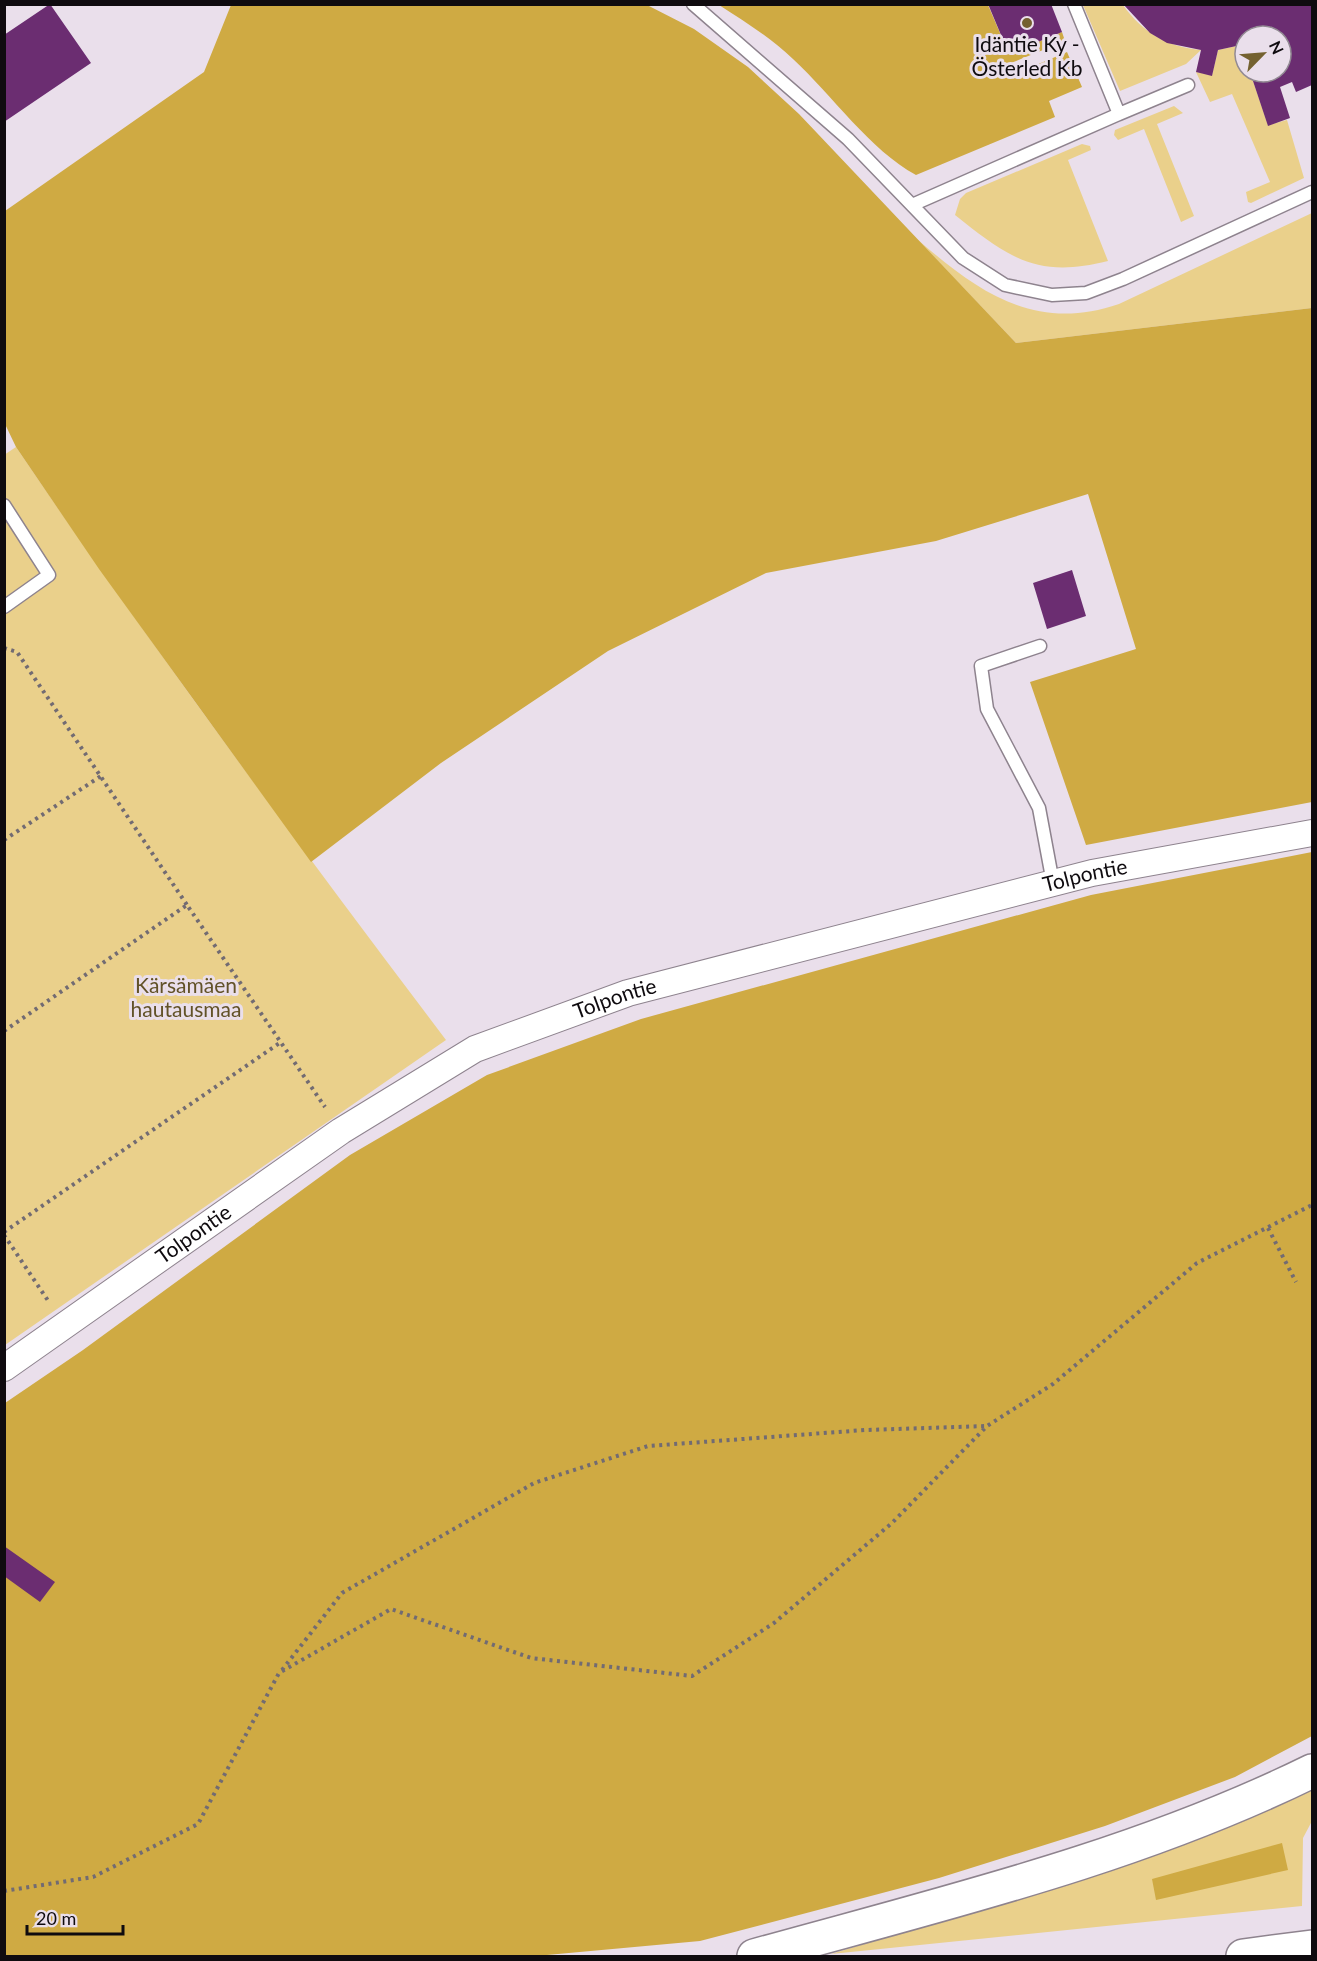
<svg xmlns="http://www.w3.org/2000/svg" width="1317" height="1961" font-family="Lato,sans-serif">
<rect width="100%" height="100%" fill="#eadfeb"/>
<path fill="#ead08b" d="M1083 5H1123C1142 32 1167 47 1201 50L1186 64 1120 91Z
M1241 45 1245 56V72H1250L1268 125 1287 120 1304 178 1251 203 1248 202 1246 192 1270 182 1232 94 1210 102 1196 72 1212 75 1218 50Z
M1174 106 1183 113 1157 124 1194 216 1181 222 1144 129 1118 140 1114 135 1115 130Z
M1082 144 1090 146 1091 150 1068 160 1108 261C1037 279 1009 258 955 215L960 199 966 193Z
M1312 213V308L1016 343 917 239C978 292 1035 333 1119 304Z
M16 447C153 649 299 845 446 1040L5 1345 4 455Z
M1312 1788V1821L1303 1838 1302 1906 831 1954 1045 1890Z"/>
<path fill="#cfaa43" d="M231 5H647L694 29 748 67 799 114 1016 343 1312 308V802L1086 845 1030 682 1136 649 1088 494 936 541 766 573 608 651 441 763 311 862 99 569 16 447 5 424V211L204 72Z
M719 5H988L1009 54 1062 32 1065 41 1011 63 1015 74 1067 52 1082 87 1049 101 1055 117 916 175C870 150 832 95 793 59 771 38 744 21 719 5Z
M1312 852V1736L1235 1777 1105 1826 939 1878 700 1941 536 1956H5V1403L83 1350 350 1155 487 1075 641 1019 1091 895Z
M1282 1843 1288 1870 1156 1900 1152 1879Z"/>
<path fill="#6b2d71" d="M50 4 91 63 4 122V35Z
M988 4H1051L1062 32 1009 54Z
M1123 4H1312V85L1296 92 1292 82 1280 87 1290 118 1268 126 1250 72H1281V36H1245V54L1241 45 1218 50 1212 76 1196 72 1201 50 1167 43 1150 33Z
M1072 570 1086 616 1047 629 1033 583Z
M4 1546 55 1582 40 1602 4 1576Z"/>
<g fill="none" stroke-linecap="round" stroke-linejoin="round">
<g stroke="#8e838e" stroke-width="15">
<path id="lane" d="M693 4 848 139 963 258 1005 285 1052 295 1086 293 1123 279 1312 192
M1119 114 1188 85
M912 205 1119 114 1074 4
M4 505 49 575 4 607
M1040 646 981 666 987 709 1039 808 1053 883"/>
</g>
<g stroke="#8e838e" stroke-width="28">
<g id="street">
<path id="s1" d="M4 1368 341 1131 475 1049 628 993 1092 873 1312 833"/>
</g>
</g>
<g stroke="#8e838e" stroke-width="36">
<path id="highway" d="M754 1956C944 1903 1135 1858 1312 1771
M1243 1956 1312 1947"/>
</g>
<path stroke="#726b72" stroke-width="4" stroke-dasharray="3 4.5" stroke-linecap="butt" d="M4 648 17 652 187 905
M4 840 101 776
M4 1031 187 905 325 1107
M1268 1228 1296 1282
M4 1232 281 1042
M4 1235 49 1302
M282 1670 342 1593 534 1483 648 1446 865 1430 987 1426
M4 1891 93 1877 198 1824 279 1673 391 1609 531 1658 692 1676 774 1623 892 1523 987 1426 1053 1384 1197 1263 1312 1205"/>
<use href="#lane" stroke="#fff" stroke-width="12"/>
<use href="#street" stroke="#fff" stroke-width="26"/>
<use href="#highway" stroke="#fff" stroke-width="33"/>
</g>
<circle fill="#746130" stroke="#eadfeb" stroke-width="2" cx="1027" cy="23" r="6"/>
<g text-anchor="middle" stroke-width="6" stroke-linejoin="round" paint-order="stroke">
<g font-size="21" fill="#0f0b0f" stroke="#eadfeb">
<text x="1027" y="52">Idäntie Ky -<tspan x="1027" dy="24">Österled Kb</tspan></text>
</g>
<g font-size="21" fill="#0f0b0f" stroke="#eadfeb">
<text dy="7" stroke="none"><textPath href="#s1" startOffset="1204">Tolpontie</textPath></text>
<text dy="7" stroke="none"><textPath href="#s1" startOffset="718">Tolpontie</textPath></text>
<text dy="7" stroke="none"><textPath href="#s1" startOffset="232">Tolpontie</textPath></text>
</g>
<g font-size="21" fill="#625228" stroke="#eadfeb">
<text x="186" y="993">Kärsämäen<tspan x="186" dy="24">hautausmaa</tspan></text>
</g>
</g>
<rect width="1317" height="1961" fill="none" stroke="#0f0b0f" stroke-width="12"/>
<g transform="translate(1263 54) rotate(65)"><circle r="28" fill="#eadfeb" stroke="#928a93" stroke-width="1.5"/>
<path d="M0-4.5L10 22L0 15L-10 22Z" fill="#746130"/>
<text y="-9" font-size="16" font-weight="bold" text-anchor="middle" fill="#0f0b0f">N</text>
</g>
<path d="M27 1925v9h96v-9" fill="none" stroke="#0f0b0f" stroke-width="3"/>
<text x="36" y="1925" font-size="18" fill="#0f0b0f" stroke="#eadfeb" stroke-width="4.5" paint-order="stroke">20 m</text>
</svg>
